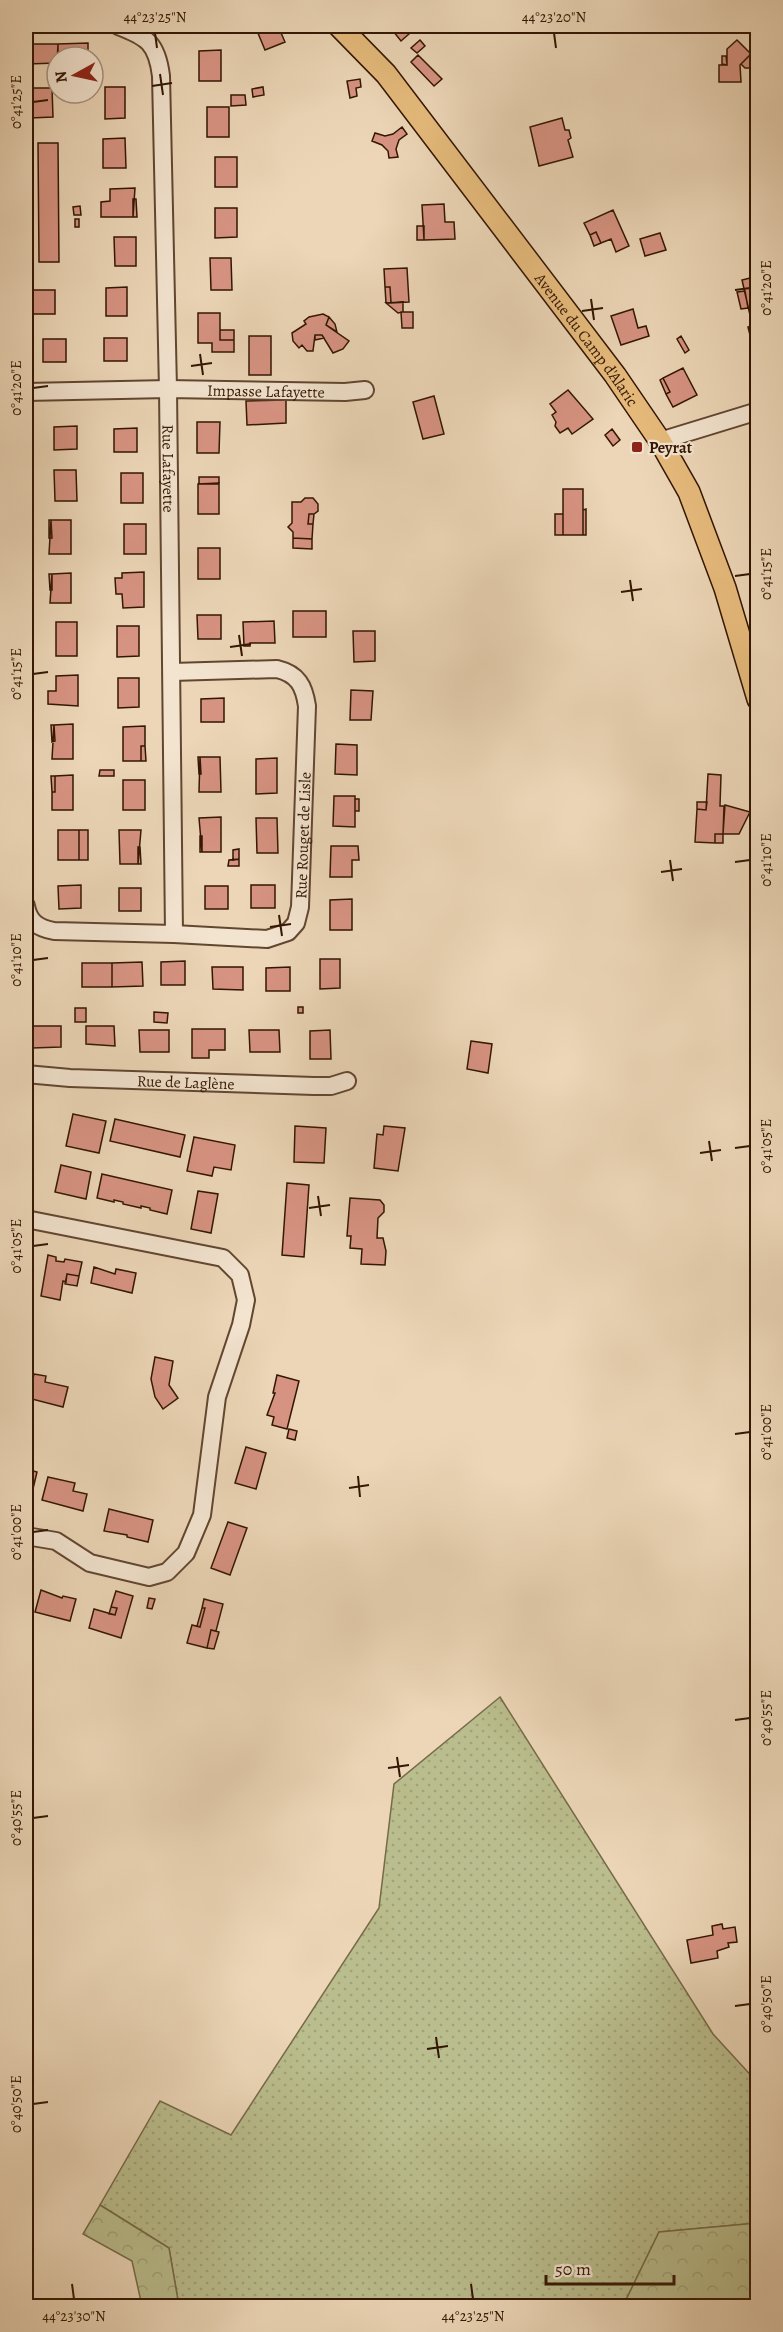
<svg xmlns="http://www.w3.org/2000/svg" width="783" height="2332" font-family="Alegreya,serif">
<defs>
<pattern id="grass-dots" width="8" height="8" patternUnits="userSpaceOnUse" patternTransform="scale(1.5)"><rect width="8" height="8" fill="#babd8d"/><path d="M2 2h.1M6 6h.1" fill="none" stroke="#a0a278" stroke-width="1.8" stroke-linecap="round"/></pattern>
<pattern id="forest-crowns" width="20" height="18" patternUnits="userSpaceOnUse" patternTransform="scale(1.5)"><rect width="20" height="18" fill="#babd8d"/><path d="M2 6a3 3 0 1 1 6 0M12 15a3 3 0 1 1 6 0" fill="none" stroke="#a0a278"/></pattern>
</defs>
<rect width="100%" height="100%" fill="#ecd6b7"/>
<filter id="stains"><feTurbulence type="fractalNoise" baseFrequency=".00333" numOctaves="4"/><feColorMatrix values="0 0 0 0 .2 0 0 0 0 .09 0 0 0 0 .02 0 0 0 .5 -.17"/></filter>
<radialGradient id="worn" r=".72"><stop offset=".6" stop-color="#630" stop-opacity="0"/><stop offset="1" stop-color="#630" stop-opacity=".3"/></radialGradient>
<path fill="url(#grass-dots)" stroke="#766a48" stroke-width="1.5" d="M500 1697 713 2034 757 2082V2168L751 2174 757 2183V2223L659 2232 623 2306H179L169 2248 100 2205 160 2101 231 2135 379 1908 394 1784Z"/>
<path fill="url(#forest-crowns)" stroke="#766a48" stroke-width="1.5" d="M100 2205 169 2248 179 2306H142L132 2261 83 2234Z
M757 2223V2306H623L659 2232Z"/>
<path fill="#d79382" stroke="#331603" stroke-width="1.5" d="M255 26H278L285 42 265 50Z
M389 26H418L401 41Z
M420 40 425 46 417 53 411 48Z
M737 40 751 54 740 65 741 82H719V65H727V49Z
M88 43V57H58V44Z
M27 44H58L57 63 27 64Z
M221 50V81H199V51Z
M751 54 752 68H745L741 64Z
M418 55 442 79 434 86 411 62Z
M722 56H726L727 65 722 64Z
M360 79 361 87 356 88 357 96 350 98 347 81Z
M105 87H125V118L105 119Z
M263 87 264 95 253 97 252 89Z
M30 88H52L53 117 30 118Z
M231 95H245L246 105 231 106Z
M207 107H229V137H207Z
M562 118 565 130H569L571 138 568 140 573 157 539 166 530 127Z
M402 127 407 134 399 140 396 149 398 157 389 158 388 151 382 145 372 141 375 133 385 136 393 134Z
M125 138 126 168H103V139Z
M38 143H58L59 262H39Z
M215 157H237V187H215Z
M135 188 133 217H101V202L110 201V189Z
M133 199H136L137 217H133Z
M444 204 445 222H454L455 239 424 240 422 205Z
M80 206 81 215H74L73 207Z
M215 208H237V237L215 238Z
M613 210 629 246 616 252 611 239 601 243 596 232 590 235 584 223Z
M75 219H79V227H75Z
M417 226H424V240H417Z
M596 232 601 243 594 246 590 235Z
M660 233 666 250 645 256 640 239Z
M114 237H136V266H115Z
M210 258H231L232 290H211Z
M407 268 409 302 391 303 390 287H385L384 269Z
M758 276V313L750 315 742 280Z
M127 287V316H106V288Z
M385 287H390L391 303H386Z
M32 290H55V314H32Z
M745 291 748 308 741 309 737 292Z
M403 302V312L398 313 386 303Z
M633 309 638 328 646 326 649 336 621 345 611 316Z
M401 312H413V328H402Z
M198 313H220V340H234V352H212V343H198Z
M323 314 329 317 326 325 349 341 343 349 333 353 322 335H315L313 351H307L302 345 299 348 293 341 292 333 306 324 304 321 309 317Z
M329 317 335 324 337 332 326 325Z
M758 324V352L753 335H750L748 327Z
M220 330H234V340H220Z
M315 335H322L324 338 315 340Z
M249 336H271V375H249Z
M681 336 689 350 685 353 677 339Z
M104 338H127V361H104Z
M43 339H66V362H43Z
M683 368 697 395 673 407 666 394 670 392 663 378Z
M663 378 670 392 666 394 660 380Z
M568 390 593 419 572 434 568 428 560 433 555 426 556 422 552 415 556 412 550 404Z
M434 396 444 434 423 439 413 402Z
M286 400V423L247 425 246 401Z
M197 422H220L219 453H197Z
M77 426V449L54 450V427Z
M137 428V452H114V429Z
M612 429 620 440 613 446 605 435Z
M54 470H76L77 501H55Z
M121 473H143V503H121Z
M199 477H219V484H199Z
M219 483V514H198V484Z
M563 489H583V535H563Z
M305 498H313L318 504V511L314 514H309L308 524H313L312 539 293 538V532L288 527 292 523V502H301Z
M586 509V535H583V510Z
M309 514H314L313 524H308Z
M555 514H563V535H555Z
M49 520H51L52 538H49Z
M51 520H71V554H49Z
M124 524H146V554H124Z
M293 538 312 539V549L293 548Z
M198 548H220V579H198Z
M144 572V607L123 608 122 594H116L115 578H122V573Z
M71 573V603H50L52 574Z
M49 574H52V590H50Z
M293 611H326V637H293Z
M197 615H221V639H198Z
M274 621 275 643H250V646H244L243 622Z
M56 622H77V656H56Z
M117 626H139V656L117 657Z
M353 631H375V661L354 662Z
M78 675V706L48 704V691H56V676Z
M118 678H139V707L118 708Z
M351 690 373 691 371 720H350Z
M224 698V722H201V699Z
M73 724V759H52L54 725Z
M51 725H54L55 741 52 742Z
M145 726V746H141V761H123V727Z
M336 744 357 745V775L335 774Z
M141 746H145L146 761H141Z
M198 757H200L201 774H199Z
M200 757H220L221 792H199Z
M277 758V793L256 794V759Z
M100 770H114V776H99Z
M708 774 721 775 720 806H724L723 834H715V843L695 842 697 809 706 810Z
M73 775V810H52V792H55V776Z
M51 776H55V792H52Z
M123 780H145V810H123Z
M334 796H355V827L333 826Z
M355 799H359V811H355Z
M697 802H707L706 810 697 809Z
M725 805 750 812 739 834H723Z
M221 817V852H202L199 818Z
M256 818H277L278 853H257Z
M58 830H79V860H58Z
M79 830H88V860H79Z
M119 830H141L138 864H120Z
M715 834H723V843H715Z
M200 836H202V852H200Z
M331 846H358L359 860H352V877H330Z
M138 847H140L141 864H138Z
M239 849V859L233 860V850Z
M239 859V866H228L229 860Z
M81 885V908L59 909 58 886Z
M251 885H275V908H251Z
M205 886H228V909H205Z
M119 888H141V911H119Z
M352 899V930H330V900Z
M320 959H340V988L320 989Z
M185 961V985H161V962Z
M142 962 143 986 112 987V963Z
M82 963H112V987H82Z
M212 967H243V990L213 989Z
M290 967V991H266V968Z
M298 1007H303V1013H298Z
M75 1008H86V1022H75Z
M154 1012 168 1013 167 1023 154 1022Z
M32 1026H61V1047L32 1048Z
M86 1026H114L115 1046 86 1044Z
M192 1029H225V1050H209V1058H192Z
M139 1030H169V1052H140Z
M249 1030H279L280 1052H250Z
M330 1030 331 1059H310V1031Z
M471 1041 492 1044 488 1073 467 1069Z
M73 1114 106 1121 99 1153 66 1146Z
M115 1119 185 1135 180 1157 110 1141Z
M295 1126 326 1128 324 1163 294 1162Z
M384 1126 405 1128 398 1171 374 1168 377 1134 383 1135Z
M194 1137 235 1145 231 1170 214 1167 212 1176 187 1171Z
M61 1165 91 1172 86 1199 55 1192Z
M102 1174 172 1190 167 1214 150 1210V1208L141 1206V1208L123 1204V1202L114 1200V1202L97 1198Z
M287 1183 309 1185 304 1257 282 1255Z
M198 1191 218 1194 211 1233 191 1229Z
M350 1198 380 1200 384 1205V1212L378 1218 377 1238H383L386 1251 385 1265 361 1264 362 1249 350 1248 351 1236H347Z
M48 1255 56 1257V1261L64 1262 65 1259 82 1262 79 1276 67 1274 66 1282 63 1281 60 1300 41 1296Z
M94 1267 115 1274 116 1269 136 1273 132 1293 91 1283Z
M67 1274 79 1276 77 1286 65 1284Z
M155 1357 173 1361 169 1385 178 1398 163 1409 155 1397 151 1379Z
M34 1374 46 1376 45 1382 68 1387 63 1407 28 1398Z
M277 1375 299 1381 287 1429 272 1425 274 1417 267 1415 275 1393H273Z
M289 1429 297 1431 295 1440 287 1438Z
M246 1447 266 1453 256 1489 235 1483Z
M26 1469 37 1472 32 1493 26 1491Z
M48 1477 75 1483 73 1491 87 1494 83 1511 42 1500Z
M109 1509 153 1520 148 1542 127 1537V1535L104 1531Z
M228 1522 247 1528 230 1575 211 1568Z
M41 1590 62 1598 63 1596 76 1599 70 1621 35 1612Z
M116 1591 133 1596 121 1638 89 1628 94 1609 115 1615 117 1608 111 1607Z
M149 1598 155 1599 152 1609 147 1608Z
M204 1599 223 1604 216 1631 211 1630 207 1648 187 1643 192 1625 200 1627 205 1608H202Z
M111 1607 117 1608 115 1615 109 1614Z
M202 1608H205L200 1627 197 1626Z
M211 1630 219 1632 214 1649 207 1648Z
M722 1924 723 1929 735 1927 737 1942 728 1943 729 1947 717 1951 718 1958 691 1963 687 1940 713 1935 712 1926Z"/>
<g fill="none" stroke-linecap="round" stroke-linejoin="round">
<g stroke="#614630" stroke-width="20">
<g id="minor">
<path id="s1" d="M118 26C147 37 157 43 161 76L168 389 174 934"/>
<path id="s2" d="M26 392 168 389 345 392 365 390"/>
<path d="M660 441 758 411"/>
<path id="s3" d="M26 906C29 922 38 928 54 931L174 934 267 939 288 932 296 923 300 907 307 706C304 686 298 674 277 669L172 672"/>
<path id="s4" d="M26 1074 70 1078 314 1086H331L347 1081"/>
<path d="M26 1219 223 1258 240 1275 246 1300 241 1325 217 1397 202 1515 186 1553 167 1572 149 1577 90 1563 56 1541 26 1536"/>
</g>
</g>
<g stroke="#331603" stroke-width="24">
<g id="major">
<path id="s5" d="M339 26 386 74 615 375 660 441 689 492 725 588 758 699"/>
</g>
</g>
<use href="#minor" stroke="#f3e4d0" stroke-width="16"/>
<use href="#major" stroke="#e6bb7c" stroke-width="21"/>
</g>
<path fill="none" stroke="#331603" stroke-width="2" d="M155 33 157 48M554 33 556 48M160 74 163 95M152 86 172 83M33 102 48 100M735 290 750 288M591 299 594 320M582 311 603 308M200 354 203 375M191 366 212 363M33 388 48 386M735 576 750 574M630 580 633 601M621 592 642 589M239 635 242 656M230 647 251 644M33 674 48 672M670 860 673 881M735 862 750 860M661 872 682 869M279 915 282 936M270 927 291 924M33 960 48 958M709 1141 712 1161M735 1148 750 1146M700 1153 721 1150M318 1196 321 1216M309 1208 330 1205M33 1246 48 1244M735 1434 750 1432M358 1476 360 1497M349 1488 369 1485M33 1532 48 1530M735 1720 750 1718M397 1757 400 1777M388 1768 409 1765M33 1818 48 1816M735 2006 750 2004M436 2037 439 2058M427 2049 448 2046M33 2104 48 2102M72 2284 74 2299M471 2284 473 2299"/>
<rect fill="#8f2418" stroke="#f3e4d0" stroke-width="2" x="631" y="441" width="12" height="12" rx="3"/>
<g text-anchor="middle" stroke-width="4.5" stroke-linejoin="round" paint-order="stroke">
<g font-size="16" fill="#331603" stroke="#f3e4d0">
<text dy="6" stroke="none"><textPath href="#s5" startOffset="400">Avenue du Camp d'Alaric</textPath></text>
<text dy="6" stroke="none"><textPath href="#s2" startOffset="240">Impasse Lafayette</textPath></text>
<text dy="6" stroke="none"><textPath href="#s1" startOffset="464">Rue Lafayette</textPath></text>
<text dy="6" stroke="none"><textPath href="#s3" startOffset="376">Rue Rouget de Lisle</textPath></text>
<text dy="6" stroke="none"><textPath href="#s4" startOffset="160">Rue de Laglène</textPath></text>
</g>
<g font-size="16" font-weight="bold" fill="#331603" stroke="#f3e4d0" text-anchor="start">
<text x="649" y="453">Peyrat</text>
</g>
</g>
<rect width="783" height="2332" fill="none" stroke="#ecd6b7" stroke-width="66"/>
<g transform="translate(75 75) rotate(262)"><circle r="28" fill="#f3e4d0" stroke="#a6927e" stroke-width="1.5"/>
<path d="M0-4.5L10 22L0 15L-10 22Z" fill="#8f2418"/>
<text y="-9" font-size="16" font-weight="bold" text-anchor="middle" fill="#331603">N</text>
</g>
<path d="M546 2275v9h128v-9" fill="none" stroke="#331603" stroke-width="3"/>
<text x="555" y="2275" font-size="18" fill="#331603" stroke="#f3e4d0" stroke-width="4.5" paint-order="stroke">50 m</text>
<rect x="33" y="33" width="717" height="2266" fill="none" stroke="#331603" stroke-width="2"/>
<g font-size="15" text-anchor="middle" fill="#331603">
<text x="155" y="22">44°23'25"N</text>
<text x="554" y="22">44°23'20"N</text>
<text transform="translate(16 102) rotate(-90)" y="5">0°41'25"E</text>
<text transform="translate(766 288) rotate(-90)" y="5">0°41'20"E</text>
<text transform="translate(16 388) rotate(-90)" y="5">0°41'20"E</text>
<text transform="translate(766 574) rotate(-90)" y="5">0°41'15"E</text>
<text transform="translate(16 674) rotate(-90)" y="5">0°41'15"E</text>
<text transform="translate(766 860) rotate(-90)" y="5">0°41'10"E</text>
<text transform="translate(16 960) rotate(-90)" y="5">0°41'10"E</text>
<text transform="translate(766 1146) rotate(-90)" y="5">0°41'05"E</text>
<text transform="translate(16 1246) rotate(-90)" y="5">0°41'05"E</text>
<text transform="translate(766 1432) rotate(-90)" y="5">0°41'00"E</text>
<text transform="translate(16 1532) rotate(-90)" y="5">0°41'00"E</text>
<text transform="translate(766 1718) rotate(-90)" y="5">0°40'55"E</text>
<text transform="translate(16 1818) rotate(-90)" y="5">0°40'55"E</text>
<text transform="translate(766 2004) rotate(-90)" y="5">0°40'50"E</text>
<text transform="translate(16 2104) rotate(-90)" y="5">0°40'50"E</text>
<text x="74" y="2321">44°23'30"N</text>
<text x="473" y="2321">44°23'25"N</text>
</g>
<rect width="100%" height="100%" filter="url(#stains)"/>
<rect width="100%" height="100%" fill="url(#worn)"/>
</svg>
